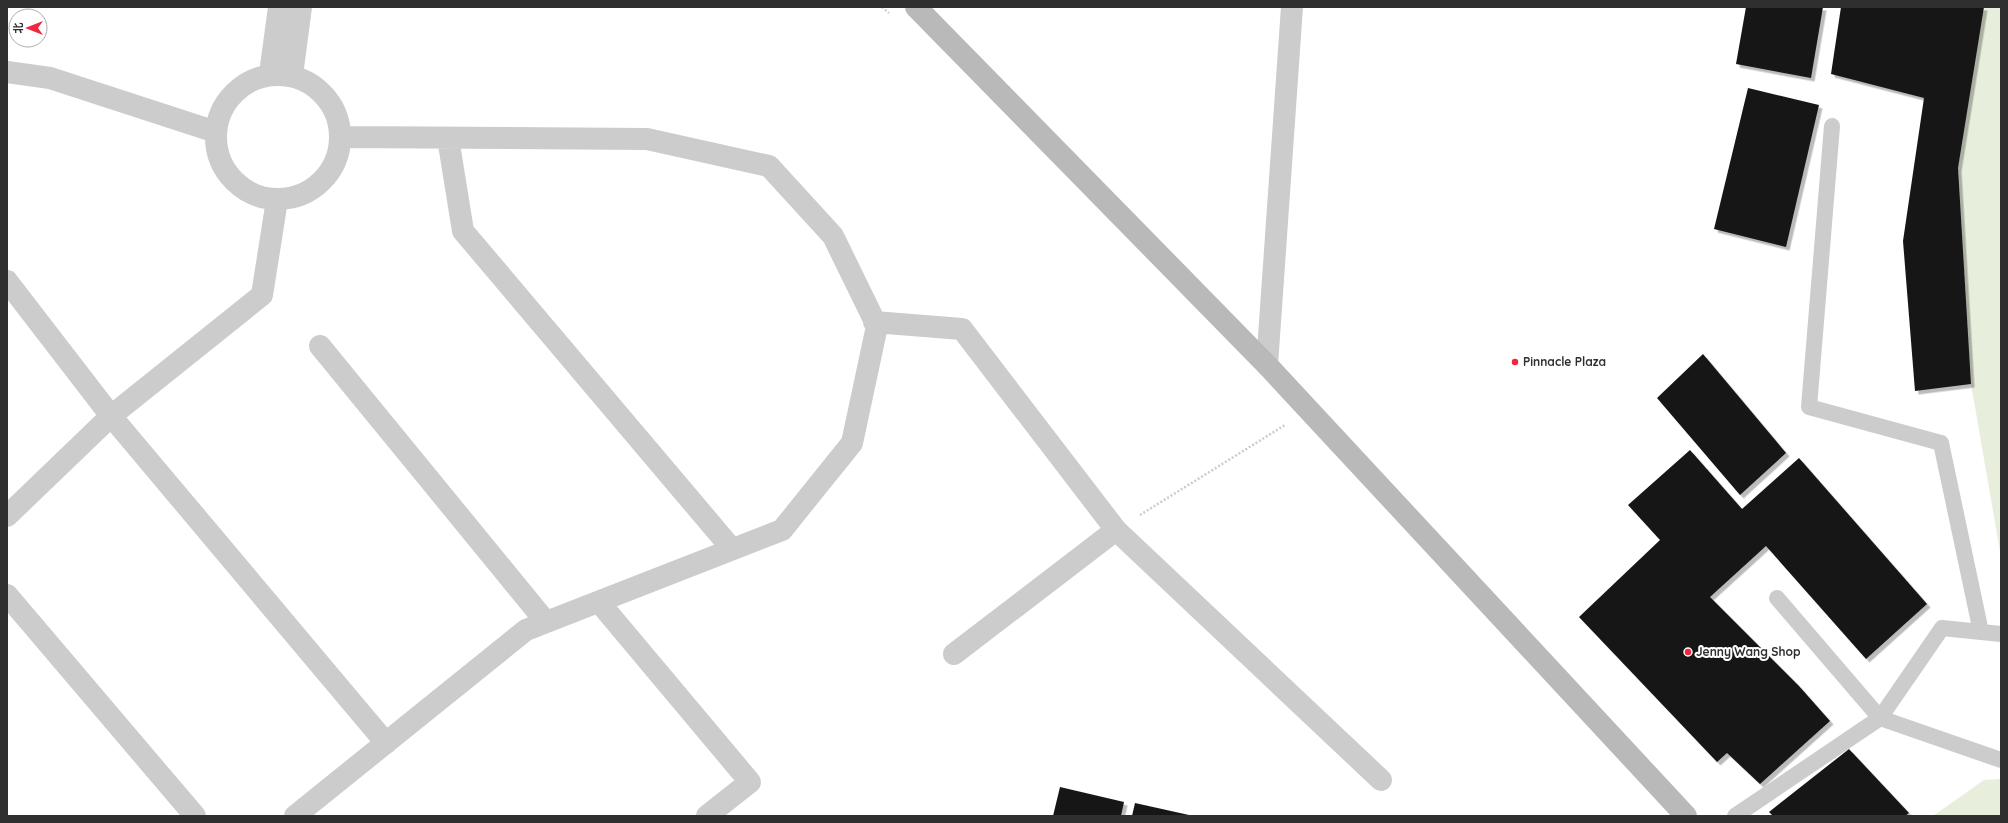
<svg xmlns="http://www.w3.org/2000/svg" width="2008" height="823" font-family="Quicksand,'Noto Sans SC',sans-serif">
<defs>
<filter id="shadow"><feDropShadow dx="3.5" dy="3.5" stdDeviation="0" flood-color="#0004"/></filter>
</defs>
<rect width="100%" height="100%" fill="#fff"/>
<path fill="#e7eedc" d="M1984 7H2001V557L1971 384 1958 168Z
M2001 779V816H1933L1984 780Z"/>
<path fill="#161616" filter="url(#shadow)" d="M1746 7H1823L1811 78 1736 64Z
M1841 7H1984L1958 168 1971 384 1915 391 1903 241 1924 98 1831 74Z
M1748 88 1819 105 1786 247 1714 229Z
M1703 354 1786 453 1740 495 1657 398Z
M1690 450 1742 509 1799 458 1927 604 1866 659 1766 546 1710 597 1799 686 1830 721 1760 784 1727 753 1717 762 1579 617 1660 540 1628 505Z
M1849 749 1909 813 1905 816H1773L1769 812Z
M1060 787 1124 802 1121 816H1053Z
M1135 803 1189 815V816H1132Z"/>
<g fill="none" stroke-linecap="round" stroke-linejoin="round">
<path stroke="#ccc" stroke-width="2.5" stroke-dasharray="2 2" stroke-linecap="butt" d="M882 7 889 13
M1140 515 1285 425"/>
<path stroke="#ccc" stroke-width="16" d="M1832 126 1809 407 1941 443 1981 632
M1777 598 1880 718 2001 760
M1735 816 1880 718 1942 628 2001 634"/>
<path stroke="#ccc" stroke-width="22" d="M7 72 50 78 216 132
M270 74 279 7
M216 137a62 62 0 1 1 124 0a62 62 0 1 1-124 0Z
M292 75 301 7
M448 138 463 231 732 549
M7 281 111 416 386 743
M874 322 962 329 1116 530 1381 780
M320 346 546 622
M1267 365 1292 7
M7 516 111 416 262 295 277 200
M7 595 195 816
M599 602 750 782 707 816
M954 654 1116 530
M295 816 526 630 782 530 852 443 877 326 833 236 769 166 647 139 341 137"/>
<path stroke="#b9b9b9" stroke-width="22" d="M916 7 1267 365 1686 816"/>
</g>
<g fill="#f32541" stroke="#fff" stroke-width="1.5">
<circle cx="1515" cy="362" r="4"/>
<circle cx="1688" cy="652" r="4"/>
</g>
<g text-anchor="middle" stroke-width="4" stroke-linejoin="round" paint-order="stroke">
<g font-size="12" font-weight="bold" fill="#2f2f2f" stroke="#fff" text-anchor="start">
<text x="1523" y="366">Pinnacle Plaza</text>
<text x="1696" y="656">Jenny Wang Shop</text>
</g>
</g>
<rect width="2008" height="823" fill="none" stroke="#2f2f2f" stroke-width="16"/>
<g transform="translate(28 28) rotate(270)"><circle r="19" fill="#ffffff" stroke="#acacac"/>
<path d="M0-3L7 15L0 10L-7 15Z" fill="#f32541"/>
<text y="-6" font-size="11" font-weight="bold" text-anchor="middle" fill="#2f2f2f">北</text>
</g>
</svg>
